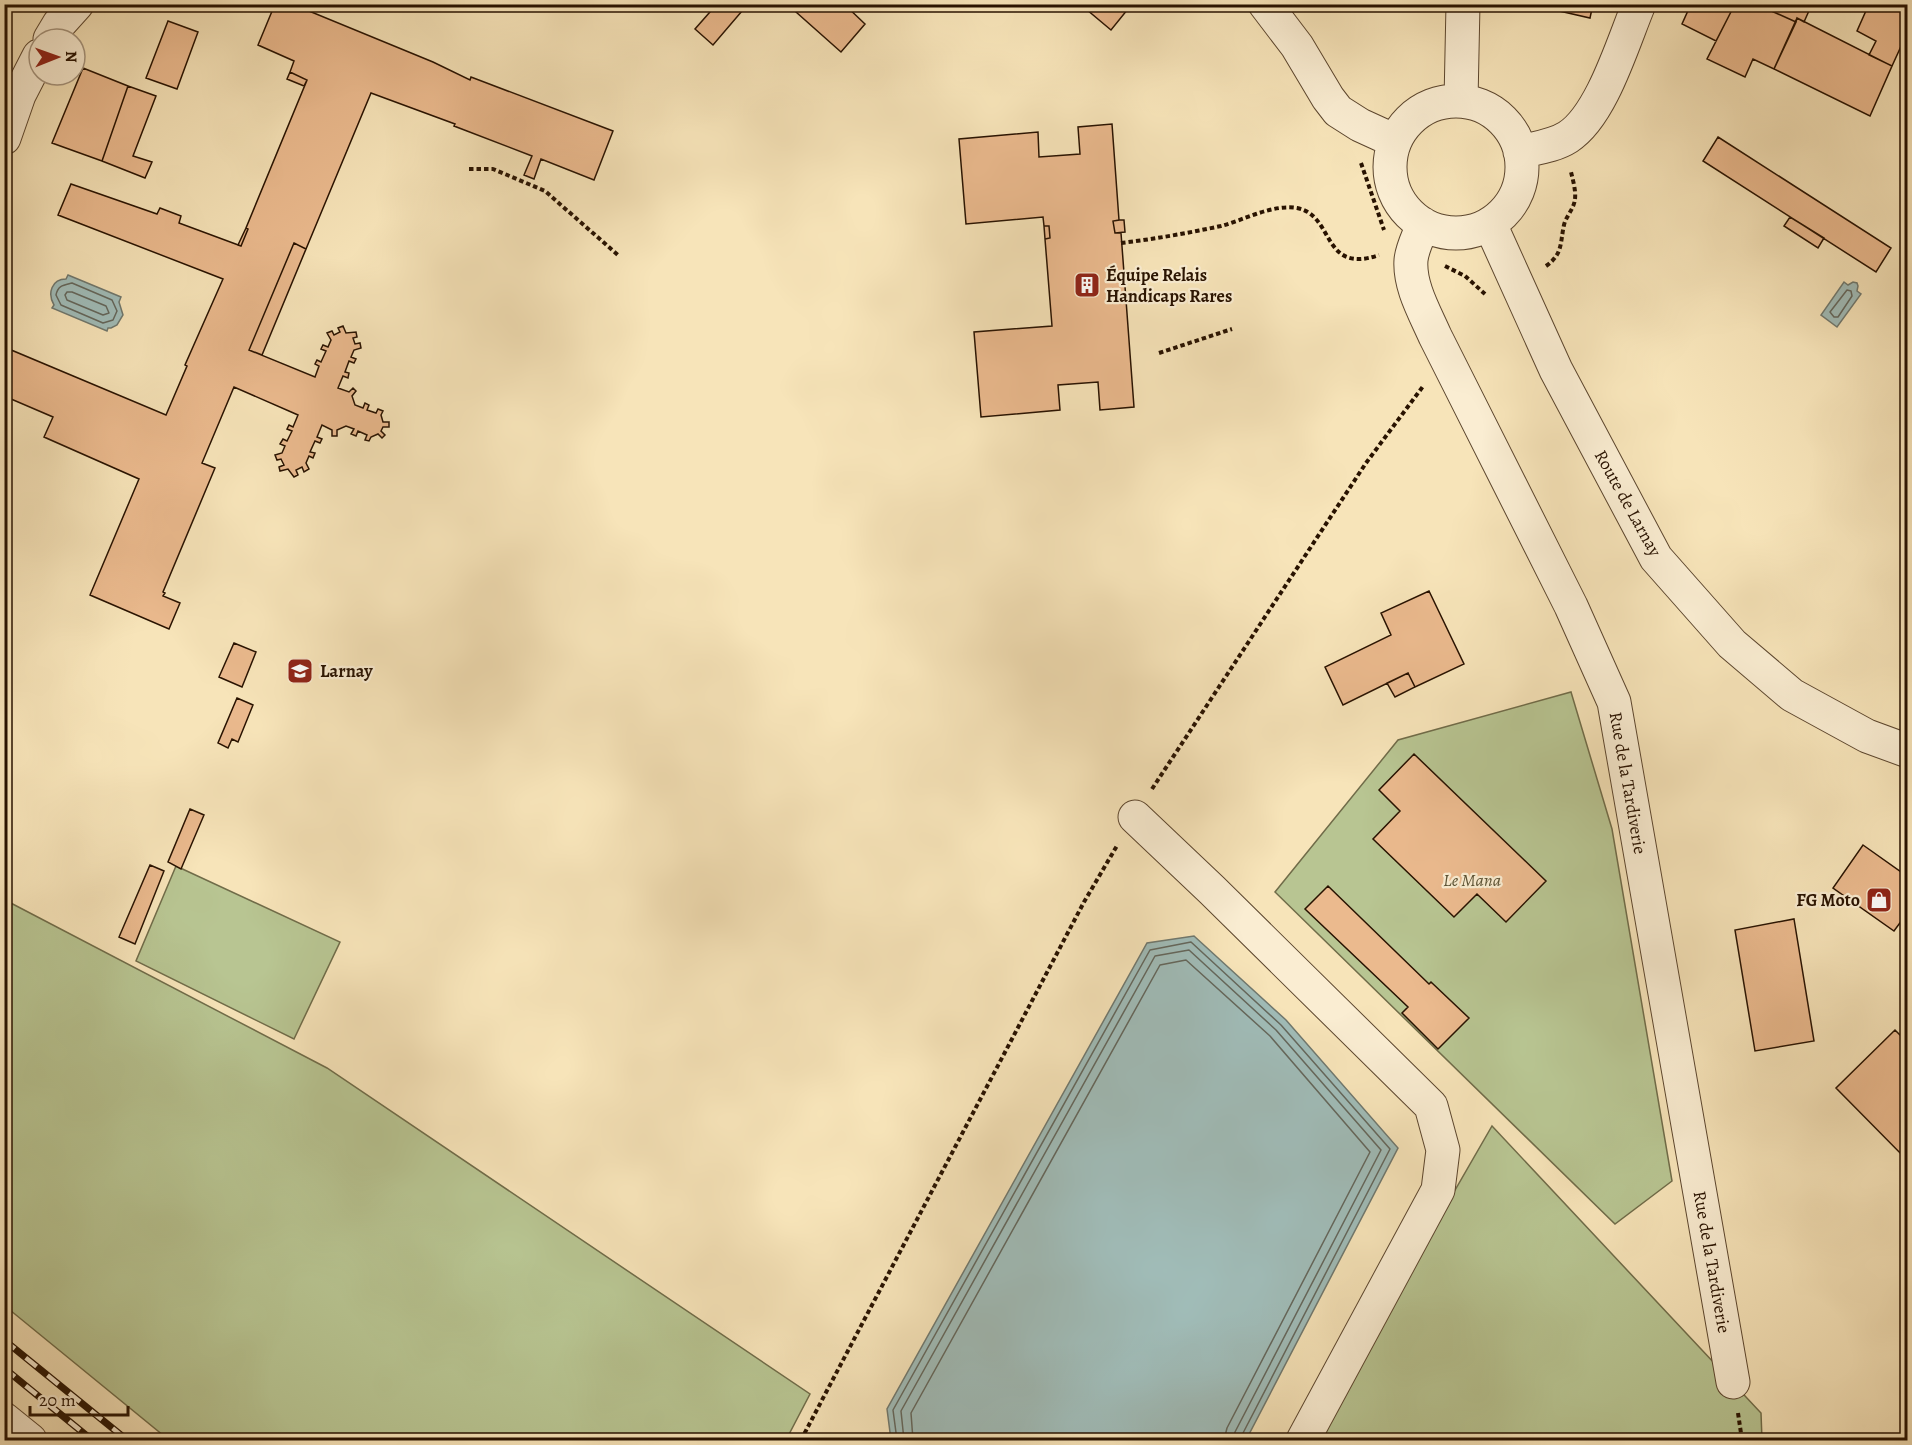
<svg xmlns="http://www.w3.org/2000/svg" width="1912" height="1445" font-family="Alegreya,serif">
<rect width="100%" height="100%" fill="#f7e4b9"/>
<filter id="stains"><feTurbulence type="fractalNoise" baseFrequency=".00333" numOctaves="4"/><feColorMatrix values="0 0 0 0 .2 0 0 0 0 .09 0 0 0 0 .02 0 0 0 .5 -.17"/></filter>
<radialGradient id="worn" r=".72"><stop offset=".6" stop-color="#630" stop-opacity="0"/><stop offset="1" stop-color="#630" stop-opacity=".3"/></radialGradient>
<path fill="#b8c592" stroke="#706c49" stroke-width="1.5" d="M1571 692 1612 829 1672 1181 1615 1224 1275 892 1398 740Z
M176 866 340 942 294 1039 136 961Z
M5 900 327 1068 810 1394 786 1440H169L5 1306Z
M1492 1126 1761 1413 1762 1440H1311Z"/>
<path fill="#a0bcb8" stroke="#70786e" stroke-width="1.5" d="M68 275 121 297 119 302 123 315 117 325 111 328H108L107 331 52 308 54 305C47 293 52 279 66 279Z
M1844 282 1848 285 1853 282 1857 283 1858 286 1857 291 1861 294 1837 327 1821 315Z
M1194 936 1286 1020 1398 1148 1246 1440H891L887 1409 1147 943Z"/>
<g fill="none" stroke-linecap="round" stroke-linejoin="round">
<path stroke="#64675c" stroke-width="1.5" d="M72 283 112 300 117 311 113 320 103 323 61 305 56 295C58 285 64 285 72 283Z
M1847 290 1851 291 1852 296 1838 317H1834L1830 312Z
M67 292H72L106 306 109 313 103 315 67 300 65 295Z
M897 1440 893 1410 1150 950 1191 942 1281 1025 1390 1149 1242 1435 1241 1440
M904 1440 901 1411 1155 956 1189 950 1276 1030 1381 1150 1235 1432 1233 1440
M913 1440 911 1413 1160 965 1186 960 1270 1036 1370 1152 1227 1428 1224 1440"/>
</g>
<path fill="#ebba8e" stroke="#281200" stroke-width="1.5" d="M275 4H292L433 62 470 80 471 77 613 131 594 180 541 159 534 179 524 175 532 156 454 126 455 124 371 93 306 249 294 243 249 350 315 377 319 366 315 364 317 360 321 362 326 351 321 349 323 345 328 347 331 340 327 333 332 331 334 335 340 332 338 328 343 326 346 333 356 332 357 337 353 338 355 344 360 343 361 348 354 350 351 357 356 359 354 363 349 361 345 372 349 373 348 378 343 376 338 388 349 392 353 388 356 391 352 396 355 405 363 408 365 403 369 405 367 410 376 413 378 409 383 411 381 415 383 422H389V427H383L381 431 385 435 382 438 378 434 371 437 369 441 365 440 367 435 358 431 356 436 351 434 354 429 346 426 337 430V436H332V430L322 425 317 437 322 439 320 443 315 441 310 452 315 453 313 458 309 456 306 463 309 469 304 472 302 467 296 470 298 475 294 477 288 469 280 471 279 467 284 465 281 459 277 460 275 455 282 453 285 446 280 444 283 439 287 441 292 431 287 429 289 425 293 427 298 415 234 387 202 463 215 468 163 592 165 593 163 596 180 603 169 629 90 595 139 479 44 437 53 417 4 396V347L166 415 187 366 185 365 223 279 58 215 71 184 157 214 160 208 181 216 179 223 241 246 248 229 246 228 307 80 290 72 294 61 258 45Z
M386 4H409L404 10Z
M717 4H748L713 45 695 29Z
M787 4H844L865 24 841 52Z
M1080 4H1132L1111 30Z
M1547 4H1593L1590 18 1546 8Z
M1691 4H1735L1716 41 1682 24Z
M1735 4H1756L1796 22 1774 69 1753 59 1745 77 1707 59Z
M1769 4H1812L1804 22 1797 18 1796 22 1767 9Z
M1869 4H1908V31L1892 66 1869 55 1876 41 1857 31Z
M1797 18 1892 66 1870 116 1774 69Z
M168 21 198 32 177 89 146 78Z
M83 68 128 86 102 161 52 143Z
M290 72 307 80 304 86 287 79Z
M128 86 156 96 133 156 152 162 145 178 102 161Z
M1112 124 1119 220 1113 221 1115 233H1121L1134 407 1100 410 1098 382 1058 385 1060 410 981 417 974 332 1052 326 1045 239 1050 238 1049 226H1044L1043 217 966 224 959 139 1038 132 1039 157 1080 154 1078 127Z
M1718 137 1891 248 1876 272 1703 161Z
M1790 217 1824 238 1818 248 1784 226Z
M1119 220H1124L1125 232 1115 233 1113 221Z
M1044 226H1049L1050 238 1045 239Z
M246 228 248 229 241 246 238 245Z
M294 243 306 249 262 355 249 350Z
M1429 591 1464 664 1415 687 1408 673 1343 705 1325 667 1391 635 1381 613Z
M234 643 256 652 242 687 219 677Z
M1408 673 1415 687 1395 697 1387 683Z
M237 698 253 705 238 742 232 739 228 748 218 743Z
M1414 754 1546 881 1506 922 1477 894 1454 917 1373 839 1400 811 1379 790Z
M190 809 204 815 181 869 168 862Z
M1863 845 1908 877V912L1894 931 1833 888Z
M150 865 164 871 135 944 119 937Z
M1328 886 1429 984 1431 982 1469 1018 1438 1049 1402 1013 1408 1007 1305 909Z
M1794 919 1814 1041 1755 1051 1735 930Z
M1895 1030 1908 1043V1161L1836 1088Z"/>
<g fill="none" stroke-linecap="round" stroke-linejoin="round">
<g stroke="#5c462e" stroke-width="35">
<path id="minor" d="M1265 4 1297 46 1328 98 1338 111 1360 125 1395 141
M50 39 59 24 77 4
M1461 101 1463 4
M1390 167a66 66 0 1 1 132 0a66 66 0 1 1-132 0Z
M4 138 19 95 39 56
M1520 152C1536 148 1554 146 1568 137 1602 115 1623 42 1639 4
M1423 224C1419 236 1412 248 1411 260 1409 286 1425 313 1435 336L1571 606 1614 702 1733 1382
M1490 224 1556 370 1656 558 1732 644 1792 695 1867 736 1908 751
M1135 817 1212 890 1431 1106 1443 1150 1438 1190 1303 1440
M4 1419 30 1440"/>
</g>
<path stroke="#281200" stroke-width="4" stroke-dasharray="4.5 3" stroke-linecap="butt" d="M1361 163 1384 230
M469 169H493L545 191 618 255
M1121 243C1155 239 1188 233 1221 226 1244 220 1272 204 1297 208 1335 215 1321 275 1379 255
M1445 266 1465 276 1485 294
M1546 266C1563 254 1560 243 1564 225 1566 216 1574 209 1575 199 1576 191 1573 180 1571 172
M1159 353 1232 329
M1152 789 1366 463 1424 385
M1738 1413 1742 1440
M801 1440 1084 902 1118 844"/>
<use href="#minor" stroke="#faedd2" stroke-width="33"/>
<g stroke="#281200" stroke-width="7">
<path id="rail" d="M4 1340 127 1440
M4 1368 92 1440"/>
</g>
<use href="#rail" stroke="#faedd2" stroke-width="4.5" stroke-dasharray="14" stroke-linecap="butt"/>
</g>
<defs>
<g id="building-square" transform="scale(1.35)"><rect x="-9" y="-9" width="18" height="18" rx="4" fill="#8f2418" stroke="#faedd2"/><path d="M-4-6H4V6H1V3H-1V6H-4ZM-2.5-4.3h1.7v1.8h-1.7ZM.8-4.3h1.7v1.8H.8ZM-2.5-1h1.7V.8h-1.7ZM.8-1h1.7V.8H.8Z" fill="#fff"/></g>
<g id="school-square" transform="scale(1.35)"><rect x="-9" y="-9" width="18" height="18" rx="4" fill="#8f2418" stroke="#faedd2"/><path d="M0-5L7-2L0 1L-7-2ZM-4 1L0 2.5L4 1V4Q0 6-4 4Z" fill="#fff"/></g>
<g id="shop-square" transform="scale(1.35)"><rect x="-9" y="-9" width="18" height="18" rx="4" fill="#8f2418" stroke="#faedd2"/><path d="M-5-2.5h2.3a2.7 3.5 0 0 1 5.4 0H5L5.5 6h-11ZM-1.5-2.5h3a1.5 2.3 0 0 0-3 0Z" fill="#fff"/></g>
</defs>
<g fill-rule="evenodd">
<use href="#building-square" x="1087" y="285"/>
<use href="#school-square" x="300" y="671"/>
<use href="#shop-square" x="1879" y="900"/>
</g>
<g text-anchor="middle" stroke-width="4.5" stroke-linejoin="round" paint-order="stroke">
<g font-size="18" font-weight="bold" fill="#281200" stroke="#faedd2" text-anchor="start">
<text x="1106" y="281">Équipe Relais<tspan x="1106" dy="21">Handicaps Rares</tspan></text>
<text x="320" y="677">Larnay</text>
<text x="1860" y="906" text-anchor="end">FG Moto</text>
</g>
<g font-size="18" fill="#281200" stroke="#faedd2">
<text transform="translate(1628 503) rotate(61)" y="6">Route de Larnay</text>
<text transform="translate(1628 783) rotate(80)" y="6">Rue de la Tardiverie</text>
<text transform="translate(1712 1262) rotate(80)" y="6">Rue de la Tardiverie</text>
</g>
<g font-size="18" font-style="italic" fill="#5a5133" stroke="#faedd2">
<text x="1472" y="886">Le Mana</text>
</g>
</g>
<rect width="1912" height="1445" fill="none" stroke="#f7e4b9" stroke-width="24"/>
<rect x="6" y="6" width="1900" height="1433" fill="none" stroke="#281200" stroke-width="3"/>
<rect x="12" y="12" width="1888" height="1421" fill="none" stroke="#281200" stroke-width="1.5"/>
<g transform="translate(57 57) rotate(89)"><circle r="28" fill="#faedd2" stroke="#a6957e" stroke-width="1.5"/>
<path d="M0-4.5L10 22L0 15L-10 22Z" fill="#8f2418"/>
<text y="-9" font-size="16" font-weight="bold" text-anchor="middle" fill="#281200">N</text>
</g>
<path d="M30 1406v9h98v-9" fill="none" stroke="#281200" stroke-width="3"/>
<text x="39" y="1406" font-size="18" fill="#281200" stroke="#faedd2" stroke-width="4.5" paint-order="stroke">20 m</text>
<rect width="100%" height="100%" filter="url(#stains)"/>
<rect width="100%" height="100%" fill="url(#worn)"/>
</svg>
